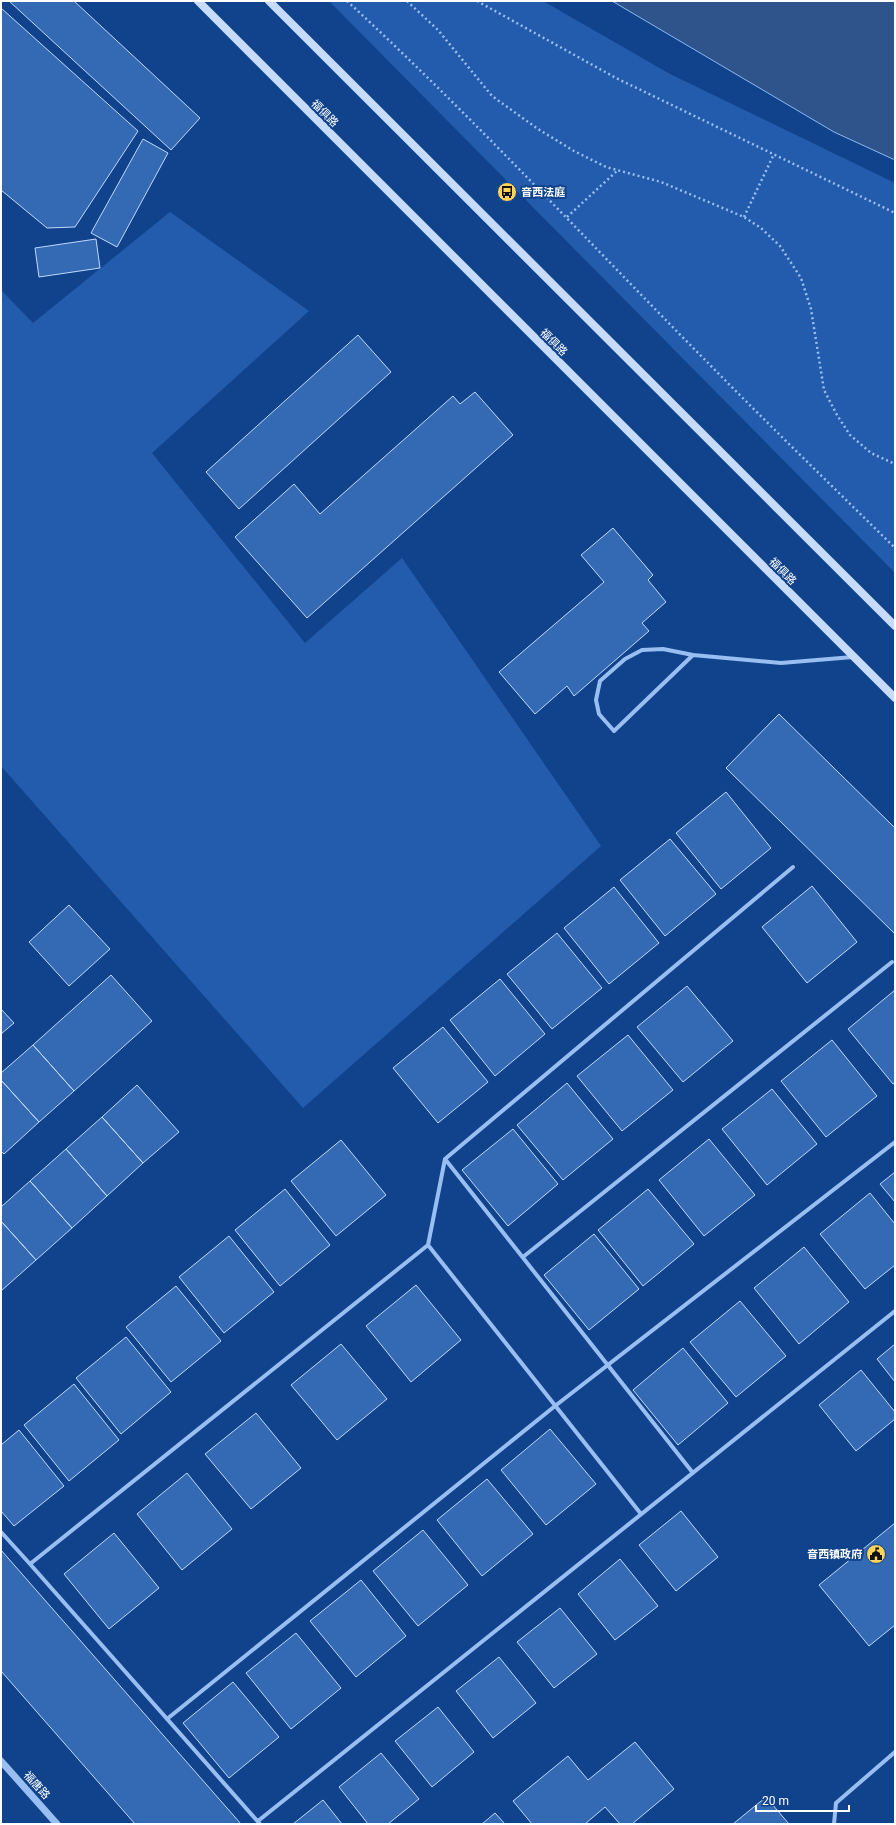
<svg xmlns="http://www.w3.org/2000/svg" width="896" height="1825" font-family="Roboto,'Noto Sans SC',sans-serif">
<rect width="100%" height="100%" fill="#11438c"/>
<path fill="#235cac" d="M329 1H543L670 74 895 183V573Z
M170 212 309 311 152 453 305 643 402 558 601 846 303 1108 1 766V290L33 323Z"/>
<path fill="#2f548b" stroke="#8ab9f5" d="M612 1H895V160L834 132Z"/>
<path fill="#346ab4" stroke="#bfd9fd" d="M9 1H74L200 118 171 150Z
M1 8 138 131 75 227 47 228 1 190Z
M143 139 168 153 117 247 91 233Z
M96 239 100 268 39 277 35 248Z
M358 335 391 372 239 509 206 472Z
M475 392 513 435 307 618 235 537 294 484 320 514 453 396 460 404Z
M613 528 653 575 648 580 666 602 642 623 649 631 574 696 567 686 535 714 499 672 604 582 581 555Z
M779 714 895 828V934L726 768Z
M726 792 771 848 721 889 676 833Z
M670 839 716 894 665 936 620 880Z
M812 886 857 942 807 983 762 927Z
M614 887 659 943 609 984 564 928Z
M69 905 110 949 69 986 29 942Z
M557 933 602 988 552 1029 507 974Z
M111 975 152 1021 74 1091 33 1045Z
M500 979 545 1034 495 1076 450 1020Z
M687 986 733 1041 683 1082 637 1027Z
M895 990V1083L893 1084 848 1029Z
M1 1009 14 1023 1 1034Z
M443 1027 488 1082 438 1123 393 1068Z
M628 1035 673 1090 622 1131 577 1076Z
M832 1040 877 1096 826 1137 781 1081Z
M33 1045 74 1091 39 1122 1 1080V1073Z
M1 1080 39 1122 4 1154 1 1151Z
M567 1083 613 1139 563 1180 517 1125Z
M137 1085 179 1132 143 1163 102 1117Z
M772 1089 817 1144 767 1185 722 1129Z
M102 1117 143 1163 107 1196 66 1149Z
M513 1129 558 1184 508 1226 462 1170Z
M709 1139 755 1195 704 1236 659 1180Z
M341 1140 386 1195 336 1236 291 1181Z
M66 1149 107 1196 72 1228 30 1181Z
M895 1172V1202L880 1184Z
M30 1181 72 1228 36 1260 1 1221V1207Z
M285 1189 330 1245 280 1286 235 1230Z
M648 1189 694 1244 643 1286 598 1230Z
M870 1193 895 1224V1265L865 1289 820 1234Z
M1 1221 36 1260 1 1291Z
M594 1234 639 1289 589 1330 544 1275Z
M229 1236 274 1292 224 1333 179 1277Z
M804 1247 849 1302 799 1344 754 1288Z
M416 1285 461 1340 411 1382 366 1326Z
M176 1286 221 1341 171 1382 126 1327Z
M740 1301 786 1356 736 1397 690 1342Z
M126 1337 171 1392 121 1434 76 1378Z
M341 1344 387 1399 337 1440 291 1385Z
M895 1344V1382L877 1359Z
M683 1348 728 1403 678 1445 633 1390Z
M861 1370 895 1412V1419L856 1451 819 1405Z
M74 1384 119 1440 69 1481 24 1425Z
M256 1413 301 1468 251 1509 205 1454Z
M550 1429 596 1484 546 1525 501 1470Z
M19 1430 64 1486 14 1526 1 1511V1445Z
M187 1473 232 1529 182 1570 137 1514Z
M487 1479 533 1534 482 1576 437 1520Z
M681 1511 718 1557 676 1591 639 1545Z
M895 1523V1625L869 1646 819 1585Z
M423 1530 468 1585 418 1626 373 1571Z
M114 1533 159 1588 109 1629 64 1574Z
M1 1550 241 1824H135L1 1671Z
M620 1559 658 1606 615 1640 578 1594Z
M361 1580 406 1636 356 1677 310 1621Z
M560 1608 597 1654 554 1688 517 1642Z
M296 1633 341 1688 291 1729 246 1673Z
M499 1657 536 1703 493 1738 456 1691Z
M233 1682 279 1737 229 1778 183 1723Z
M438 1707 474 1752 432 1787 395 1741Z
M635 1742 674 1789 632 1824H620L605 1807 585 1824H532L513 1801 568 1756 588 1780Z
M381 1753 419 1799 388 1824H368L339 1787Z
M766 1797 789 1824H733Z
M323 1800 342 1824H293Z
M495 1813 505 1824H482Z"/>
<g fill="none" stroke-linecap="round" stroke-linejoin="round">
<path stroke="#99bef2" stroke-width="2.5" stroke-dasharray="2 3" stroke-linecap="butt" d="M347 1C474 118 591 245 712 367 772 428 834 488 895 548
M407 1 438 30 492 96 538 129 574 151 606 167 661 182 744 217 761 228 780 246 801 278 811 309 824 390 837 415 850 435 871 453 895 464
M477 1 616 78 895 213
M567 217 618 170
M744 217 774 154"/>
<path stroke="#99bef2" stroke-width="4" d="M693 655 614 731 599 714 596 700 600 681 625 659 642 650 663 649 693 655 781 663 853 657
M445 1159 693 1473
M428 1245 641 1514
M523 1257 892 962
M1 1532 30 1564
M167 1719 555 1406 895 1142
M258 1821 895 1311
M260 1824 30 1564 428 1245 445 1159 793 867
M834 1824 836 1803 895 1752"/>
<path stroke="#99bef2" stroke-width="7" d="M1 1761 57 1824"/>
<path stroke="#c7dcfc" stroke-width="8" d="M198 1 895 698
M269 1 895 626"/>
</g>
<defs>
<g id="bus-disc" transform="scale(1)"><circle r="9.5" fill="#ffd459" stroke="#11438c"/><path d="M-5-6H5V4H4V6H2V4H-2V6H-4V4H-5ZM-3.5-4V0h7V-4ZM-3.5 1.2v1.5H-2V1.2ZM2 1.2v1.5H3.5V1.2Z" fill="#111"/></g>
<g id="civic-disc" transform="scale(1)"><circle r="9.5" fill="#ffd459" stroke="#11438c"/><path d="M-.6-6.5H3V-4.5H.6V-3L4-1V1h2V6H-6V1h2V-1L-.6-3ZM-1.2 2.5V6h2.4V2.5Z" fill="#111"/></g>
</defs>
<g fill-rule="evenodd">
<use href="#bus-disc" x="507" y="192"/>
<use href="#civic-disc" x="876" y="1554"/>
</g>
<g text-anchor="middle" stroke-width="4" stroke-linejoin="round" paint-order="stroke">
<g font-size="11" fill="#fff" stroke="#11438c">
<text transform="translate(325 113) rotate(45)" y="4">福俱路</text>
<text transform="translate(554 342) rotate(45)" y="4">福俱路</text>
<text transform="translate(783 571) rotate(45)" y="4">福俱路</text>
<text transform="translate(37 1785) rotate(48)" y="4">福唐路</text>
</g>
<g font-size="11" font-weight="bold" fill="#fff" stroke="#11438c" text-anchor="start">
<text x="521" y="196">音西法庭</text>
<text x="862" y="1558" text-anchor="end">音西镇政府</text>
</g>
</g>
<rect width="896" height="1825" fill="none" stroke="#ffffff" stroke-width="4"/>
<path d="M756 1805v6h93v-6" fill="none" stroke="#ffffff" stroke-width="2"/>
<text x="762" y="1805" font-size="12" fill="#ffffff" stroke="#11438c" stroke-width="3" paint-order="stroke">20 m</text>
</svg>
